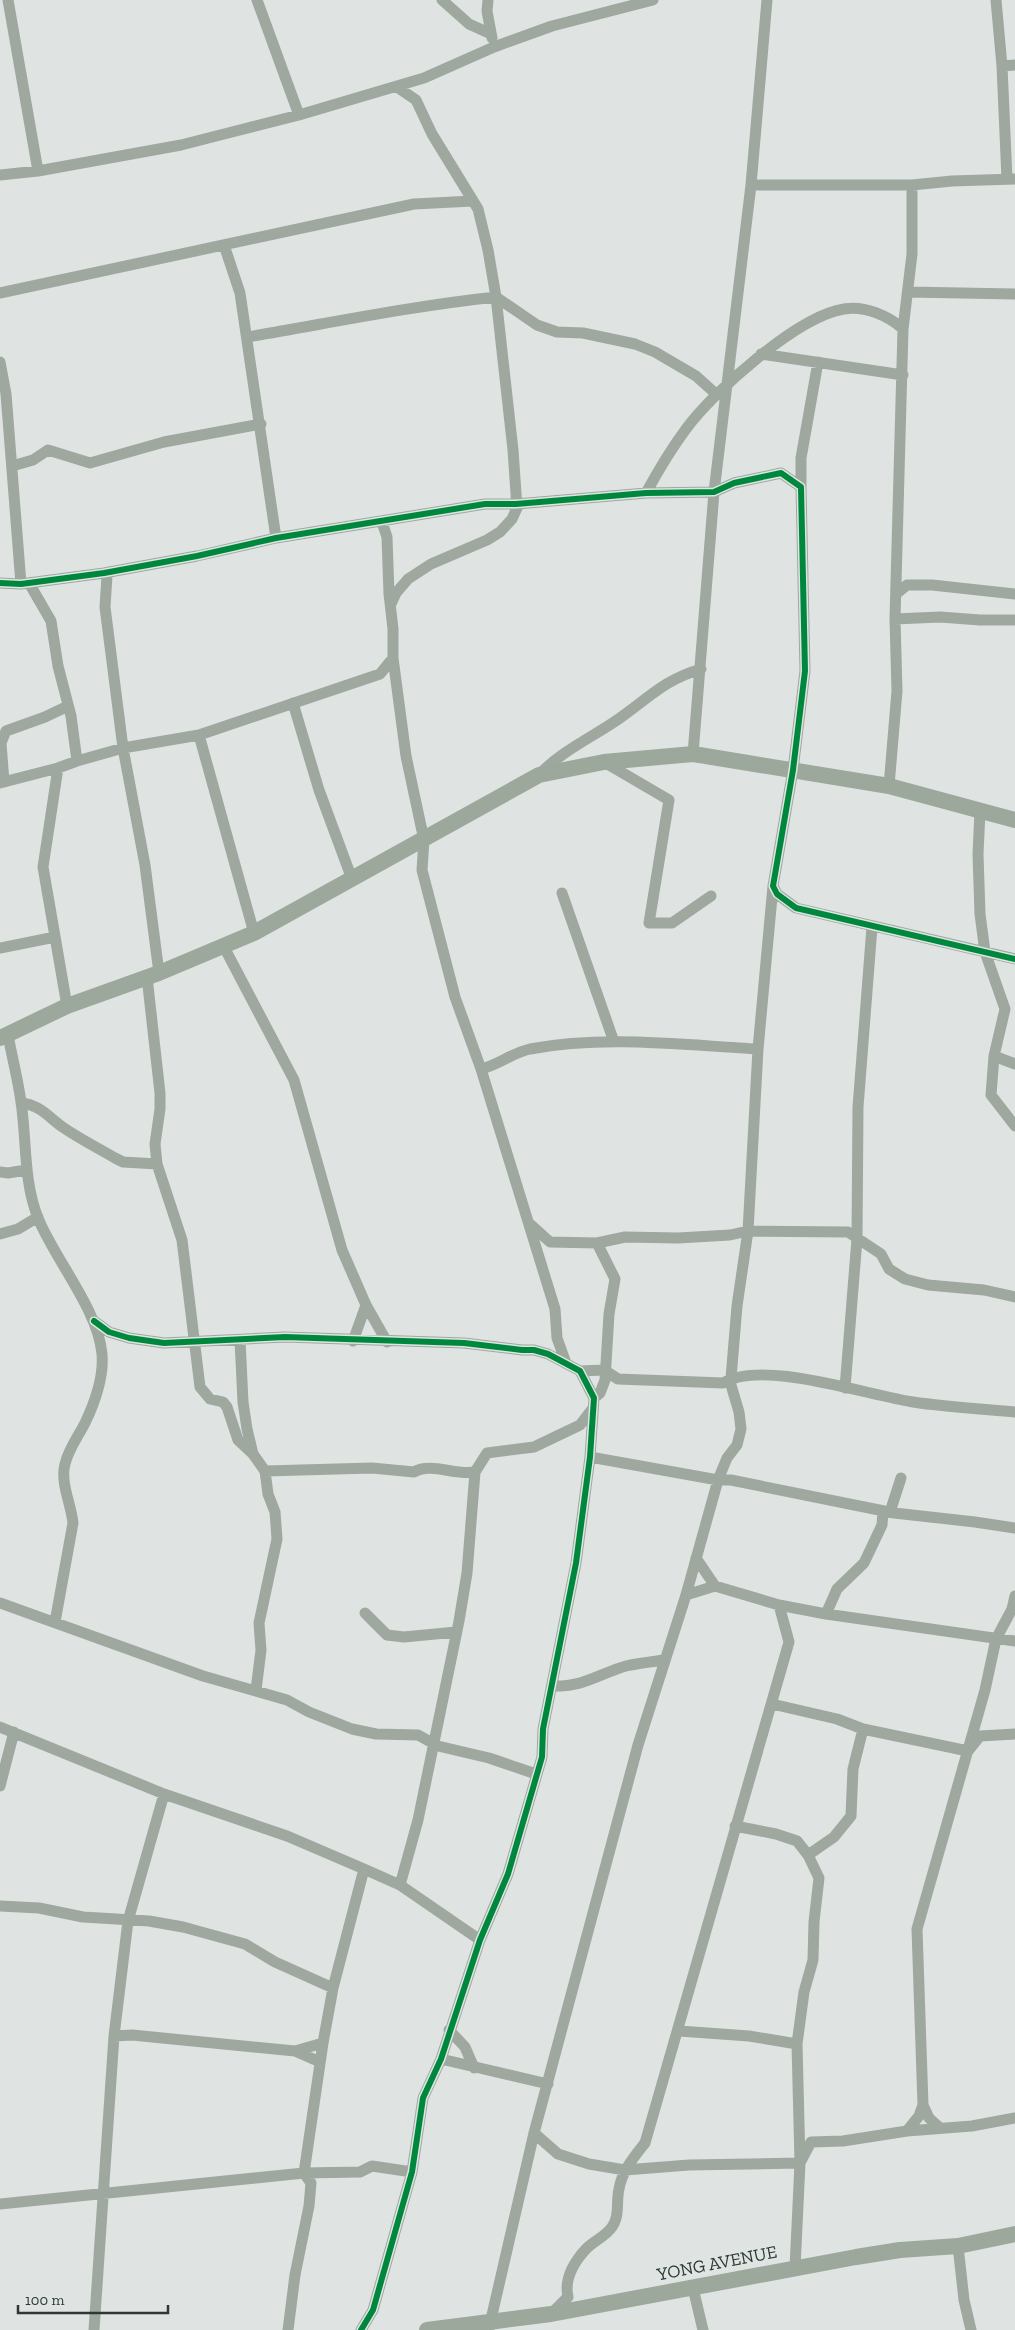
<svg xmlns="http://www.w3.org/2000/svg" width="1015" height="2330" font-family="'Zilla Slab',serif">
<rect width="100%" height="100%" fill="#dfe4e2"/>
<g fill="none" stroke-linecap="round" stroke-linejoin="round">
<path stroke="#9ea89f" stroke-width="11" d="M8 0 38 171
M257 0 299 115
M442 0 469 24 491 34
M488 0 487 11 492 38
M996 0 1002 66 1007 179
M1002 66 1015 65
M0 175 38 171 181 145 299 115 424 78 494 47 552 26 653 0
M751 185H912L952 181 1015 179
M224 245 240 293 276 538
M908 292 1015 294
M0 293 414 204 473 201
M247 337C330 323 412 306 496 297L537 325 557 332 583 333 635 344 655 352 696 376 716 394
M761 354 903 375
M0 362 6 394 21 584
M12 466 33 460 48 450 90 463 164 442 261 424
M801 487V458L818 362
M646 493C658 471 671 449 686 429 714 391 798 316 844 309 864 305 889 316 903 329
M382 522 387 537 389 594 393 629V658L406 756 424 840 422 870 455 997 481 1069 555 1309 557 1338 566 1363
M104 573 107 576 105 607 123 748 145 865 159 973
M0 583 21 584 104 573 197 556 276 538 485 504H516L646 493 714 492 734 483 781 473 801 487 805 671 793 770 773 886 777 894 796 908 1015 959
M29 583 51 621 58 666 71 716 77 761
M896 594 907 585H932L1015 594
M391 604 396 593 408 579 431 564 487 540 500 532 512 519 517 508 513 450 496 297 488 250 478 209 432 134 416 100 397 87
M895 619 940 617 980 620H1015
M293 703 319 790 352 879
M199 735 254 933
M693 754 714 492 751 185 767 0
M604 762 669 800 649 923H672L711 896
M58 768 43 867 67 1006
M539 775C561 751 593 737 620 718 650 697 664 680 701 669
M4 782 1 743 6 731 45 717 68 706
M0 783 58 768 77 761 123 748 199 735 380 674 393 658
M889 786 897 691 895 619 903 329 912 254V185
M980 811 978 854 980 914 985 952 1005 1009 994 1056 991 1095 1015 1126
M562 893 614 1042
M224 947 294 1080 342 1250 366 1305 387 1342
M0 948 55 937
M147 977 160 1093V1109L155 1144 157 1164 182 1240 200 1387 210 1399 223 1402 227 1407 238 1440 253 1454
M8 1035C12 1057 18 1080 21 1102 27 1141 23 1180 38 1218 55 1260 98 1309 102 1354 104 1377 95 1402 85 1423 78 1437 69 1448 65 1464 60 1482 71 1504 73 1523L55 1622
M994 1056 1015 1064
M481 1069C498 1065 512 1053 530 1049 605 1035 682 1045 758 1049
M21 1103C41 1105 49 1118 64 1128 80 1139 98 1148 115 1158L123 1162 157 1164
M0 1172 8 1173 26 1170
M530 1224 550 1242 597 1243 625 1237 678 1238 730 1235 748 1231 848 1232 881 1254 889 1269 905 1279 928 1285 984 1290 1015 1297
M0 1234 18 1229 38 1217
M94 1321 109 1332 129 1338 164 1343 285 1337 464 1343 522 1350H534L548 1354 580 1371 594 1398 590 1457 576 1563 543 1729 542 1757 508 1874 480 1940 441 2059 423 2098 412 2172 373 2310 361 2330
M240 1340 243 1402 247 1429 253 1454 265 1471 268 1494 275 1512 277 1539 259 1623 261 1650 256 1690
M353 1341 366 1305
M580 1371 604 1370 618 1379 723 1383C763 1359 866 1395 913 1402 946 1407 981 1409 1015 1412
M845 1388 857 1239 858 1107 872 927
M594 1398 600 1393 605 1380 609 1314 615 1279 597 1243
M590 1457 718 1480H731L894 1513 975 1522 1015 1528
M265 1471 372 1468 414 1472C431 1462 456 1476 475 1472L467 1573 459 1621 418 1820 400 1885
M475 1472 487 1453 534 1447 580 1425 593 1408
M890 1512 901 1478
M696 1558 715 1586
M686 1595 715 1586 779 1605 826 1614 1015 1641
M0 1603 203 1676 287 1700 309 1712 352 1729 376 1734 418 1735 438 1746 489 1758 536 1774
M365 1613 387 1635 404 1637 456 1632
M826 1614 837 1589 864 1563 882 1525 883 1511
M552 1685C577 1690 601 1673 626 1666 638 1663 651 1662 664 1660
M772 1704 837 1719 863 1729 968 1751 980 1736 1015 1734
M0 1727 164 1794 287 1836 364 1869 400 1885 480 1940
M0 1786 14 1732
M735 1826 776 1834 797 1841 808 1855 819 1878 814 1922 813 1960 804 1992 797 2044 800 2163 795 2268
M808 1855 834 1837 851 1816 853 1769 863 1729
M0 1906 39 1908 83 1917 149 1921 183 1927 245 1944 275 1962 333 1988
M449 2030 465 2047 474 2068
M679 2031 749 2036 797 2044
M114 2036 132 2035 295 2051 320 2062
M295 2051 323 2043
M441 2059 548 2084
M940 2128 929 2118 923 2105 917 1929 985 1690 996 1639 1012 1609 1015 1596
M907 2131 919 2116 923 2105
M534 2133 558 2154 589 2164 625 2170 689 2165 800 2163 811 2142 843 2141 907 2131 972 2126 1015 2118
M0 2204 304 2173 360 2172 372 2166 412 2172
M958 2246 964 2300 971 2330
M693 2288 703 2330
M551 2314 568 2297C564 2279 574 2262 586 2249 594 2241 606 2236 612 2227 620 2216 616 2201 619 2189 622 2171 634 2157 645 2143L789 1642 779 1605
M489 2328 534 2133 638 1745 686 1595 718 1480 727 1458 737 1445 741 1429 739 1412 731 1385V1378L737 1306 748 1231 758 1049 773 886
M94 2330 114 2036 128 1921 164 1794
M288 2330 295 2275 309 2206 311 2183 304 2173 323 2043 333 1988 364 1869"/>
<path stroke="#9da89d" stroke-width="16" d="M0 1038 67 1006 159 973 254 933 539 775 604 762 693 754 889 786 1015 820
M427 2330 551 2314 856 2257 900 2250 958 2246 1015 2234"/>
<g stroke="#dde6e2" stroke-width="9">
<path id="cycleway" d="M0 583 21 584 104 573 197 556 276 538 485 504H516L646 493 714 492 734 483 781 473 801 487 805 671 793 770 773 886 777 894 796 908 1015 959
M94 1321 109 1332 129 1338 164 1343 285 1337 464 1343 522 1350H534L548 1354 580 1371 594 1398 590 1457 576 1563 543 1729 542 1757 508 1874 480 1940 441 2059 423 2098 412 2172 373 2310 361 2330"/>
</g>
<use href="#cycleway" stroke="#00873e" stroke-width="6"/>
</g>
<g text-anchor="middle" stroke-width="5" stroke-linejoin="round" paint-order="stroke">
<g font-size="18" fill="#313533" stroke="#dde6e2">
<text transform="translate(717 2263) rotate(-11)" y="6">YONG AVENUE</text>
</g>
</g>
<path d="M18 2305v8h150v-8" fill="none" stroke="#313533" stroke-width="2.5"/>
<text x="25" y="2305" font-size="15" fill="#313533" stroke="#dde6e2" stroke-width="4" paint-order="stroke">100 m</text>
</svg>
